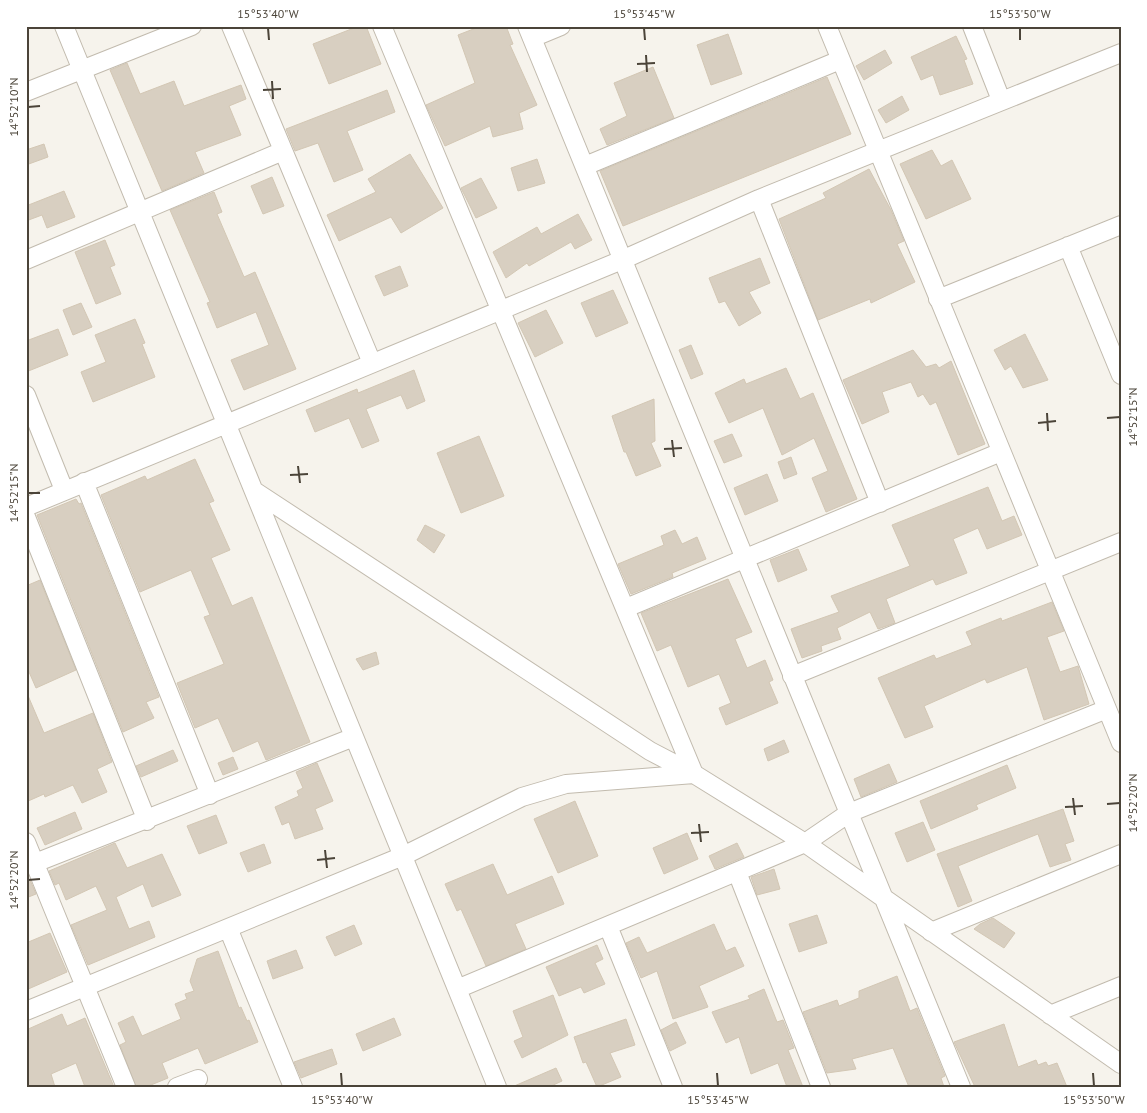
<svg xmlns="http://www.w3.org/2000/svg" width="1147" height="1113" font-family="'PT Sans',sans-serif">
<rect width="100%" height="100%" fill="#f6f3ec"/>
<path fill="#d8cfc1" stroke="#d3c7b4" d="M359 26H366L381 64 329 84 313 44Z
M481 26H506L513 44 510 45 537 105 519 113 523 129 493 137 490 126 445 146 426 105 475 83 458 35Z
M728 34 742 74 711 85 697 45Z
M956 36 967 59 964 60 973 84 940 95 933 75 921 80 911 57Z
M885 50 892 63 864 80 856 66Z
M127 63 140 94 174 81 184 106 241 85 246 99 229 106 241 135 195 152 204 173 162 191 110 70Z
M653 67 674 118 607 145 600 129 627 116 614 83Z
M827 77 851 134 623 226 600 171Z
M387 90 395 112 347 131 363 170 334 182 318 143 295 151 286 129Z
M902 96 909 110 886 123 878 110Z
M44 144 48 157 26 165V150Z
M932 150 941 166 952 160 971 199 926 219 900 164Z
M410 154 443 208 401 233 391 217 339 241 327 215 376 192 368 179Z
M537 159 545 183 518 191 511 168Z
M869 169 891 210 904 241 897 244 915 282 871 303 870 299 818 320 779 219 826 198 823 193Z
M272 177 284 206 263 214 251 186Z
M481 178 497 208 476 218 461 188Z
M64 191 75 217 47 228 42 215 26 221V206Z
M214 192 222 212 217 214 244 277 255 272 296 369 244 390 231 360 269 345 256 312 217 328 207 303 210 302 170 210Z
M578 214 592 240 575 249 571 242 529 266 527 263 506 278 493 252 537 227 541 234Z
M105 240 115 265 110 267 121 294 96 304 75 252Z
M760 258 770 283 749 292 761 313 739 326 725 301 719 303 709 278Z
M400 266 408 286 384 296 375 276Z
M613 290 628 323 596 337 581 303Z
M81 303 92 327 73 335 63 310Z
M546 310 563 343 535 357 518 323Z
M135 319 145 343 142 344 155 377 93 402 81 372 106 362 95 335Z
M58 329 68 355 26 372V341Z
M1025 334 1048 380 1023 388 1011 366 1005 370 994 350Z
M691 345 703 374 691 379 679 350Z
M913 350 926 367 936 364 939 368 951 361 985 444 958 455 936 402 930 405 923 394 918 397 911 382 882 392 889 412 862 424 843 380Z
M786 368 800 399 813 393 857 499 826 512 812 478 828 471 814 438 782 455 763 408 729 423 715 393 744 379 746 384Z
M414 370 425 401 407 409 401 395 366 409 379 441 362 448 349 418 315 432 306 410 357 389 358 393Z
M654 399 655 441 651 443 661 466 636 476 626 452H624L612 416Z
M732 434 742 456 724 463 714 441Z
M479 436 504 496 461 513 437 453Z
M791 457 797 474 784 479 778 462Z
M195 459 214 501 209 503 230 550 211 558 232 606 252 597 310 742 266 760 258 741 233 752 218 718 195 728 177 683 224 664 204 617 210 615 191 570 140 592 101 495 145 476 147 480Z
M767 474 778 501 745 515 734 488Z
M988 487 1002 521 1014 516 1022 535 987 549 978 528 953 539 967 573 936 585 933 579 886 599 895 623 878 629 870 612 837 628 841 639 821 646 822 651 802 658 791 629 839 612 831 596 910 566 892 525Z
M76 499 79 504 81 503 159 697 146 702 154 718 123 732 37 515Z
M425 525 445 535 434 553 417 540Z
M675 530 682 544 697 537 706 559 672 573 673 577 631 594 618 564 664 545 661 536Z
M798 549 807 570 778 582 770 560Z
M728 579 752 632 735 639 747 668 765 660 773 680 769 682 778 703 726 725 719 708 731 703 719 674 688 687 671 645 657 651 641 613Z
M40 580 76 670 36 688 26 665V586Z
M1052 602 1064 631 1047 637 1060 672 1078 666 1089 704 1044 720 1027 667 987 683 985 679 924 706 933 727 905 738 878 678 934 655 936 659 972 645 966 632 1001 618 1002 621Z
M376 652 379 664 363 670 356 659Z
M26 691 44 733 93 713 112 762 97 769 107 792 82 803 73 785 45 797 44 794 26 802Z
M784 740 789 752 768 761 764 749Z
M173 750 178 761 141 777 136 766Z
M233 757 238 769 223 775 218 763Z
M317 763 333 801 315 809 323 829 295 839 289 822 282 825 275 807 299 796 297 791 303 788 296 772Z
M889 764 897 782 861 797 854 779Z
M1007 765 1016 788 976 805 978 809 931 829 920 801Z
M575 801 598 856 558 873 534 819Z
M1063 809 1074 841 1065 844 1071 860 1050 867 1038 834 990 853 958 866 972 901 958 907 937 854Z
M75 812 82 829 45 845 37 828Z
M216 815 227 843 199 854 187 826Z
M923 822 935 850 907 862 895 833Z
M687 833 698 859 664 874 653 848Z
M115 843 127 868 162 854 181 895 152 907 143 884 116 897 129 929 149 921 155 937 88 965 71 925 107 910 96 886 66 900 59 883 55 885 49 871Z
M737 843 744 857 715 869 709 856Z
M264 844 271 863 248 872 240 853Z
M493 864 507 895 552 876 564 904 515 924 526 949 486 966 461 909 457 911 445 884Z
M774 869 780 889 757 895 751 877Z
M30 880 36 894 26 898V882Z
M817 915 827 943 799 952 789 924Z
M993 918 1015 933 1004 948 974 929 980 924Z
M714 924 726 951 735 947 744 966 699 986 708 1007 673 1019 657 971 641 978 626 943 639 937 647 953Z
M354 925 362 944 335 956 326 937Z
M50 933 67 972 26 990V943Z
M597 945 603 959 595 963 605 984 584 993 581 987 559 996 546 967Z
M296 950 303 968 273 979 267 961Z
M218 951 239 1008 241 1007 247 1021 249 1020 258 1042 205 1064 198 1048 162 1063 168 1078 146 1087H136L120 1045 126 1042 118 1023 133 1016 142 1036 181 1019 175 1004 187 999 185 994 194 991 190 981 197 959Z
M897 976 910 1011 917 1008 945 1076 941 1078 944 1087H909L893 1048 852 1059 856 1069 827 1073 803 1012 837 1000 839 1006 859 998V991Z
M764 989 777 1022 783 1020 794 1048 788 1050 803 1087H787L778 1063 751 1074 739 1037 726 1043 712 1012 750 999 748 996Z
M553 995 568 1035 522 1058 514 1041 523 1037 513 1011Z
M62 1014 67 1026 85 1018 114 1087H85L76 1063 51 1074 55 1087H26V1030Z
M394 1018 401 1035 363 1051 356 1034Z
M626 1019 635 1045 610 1053 621 1077 597 1087 586 1062 583 1063 574 1037Z
M676 1022 686 1043 670 1051 661 1030Z
M1004 1024 1018 1067 1036 1060 1038 1065 1046 1062 1048 1066 1057 1063 1067 1087H975L954 1042Z
M332 1049 337 1064 301 1078 294 1062Z
M556 1068 562 1081 549 1087H512Z"/>
<g fill="none" stroke-linecap="round" stroke-linejoin="round">
<g stroke="#c2bbae" stroke-width="20">
<path id="minor" d="M64 26 497 1087
M231 26 372 363
M527 26 961 1087
M827 26 1121 743
M972 26 1001 100
M532 38 561 26
M26 92 192 26
M585 166 840 60
M759 199 880 503
M1068 246 1121 375
M26 260 283 151
M938 299 1121 225
M26 395 64 490
M84 482 210 795
M256 492 650 751 694 774 805 843 1121 1064
M26 507 622 260 759 199 1121 53
M26 517 147 821
M626 608 1001 452
M792 676 1121 542
M26 842 126 1087
M35 863 354 737
M737 872 821 1087
M608 926 673 1087
M228 928 293 1087
M931 932 1121 854
M457 989 805 843 849 813 1107 709
M26 1011 403 856 522 797 566 784 694 774 382 26
M1050 1015 1121 986
M177 1087 198 1079"/>
</g>
<use href="#minor" stroke="#fff" stroke-width="18"/>
</g>
<path fill="none" stroke="#4b4439" stroke-width="2" d="M268 28 269 40M644 28 645 40M1020 28V40M646 55 647 72M637 64 655 63M272 81 273 99M263 90 281 89M28 107 40 106M1047 413 1048 431M1107 418 1120 417M1038 423 1056 421M672 440 674 457M664 449 682 448M298 466 300 483M290 475 308 474M28 493H40M1073 798 1075 815M1107 804 1120 803M1065 807 1083 806M699 824 701 842M691 833 709 832M325 850 327 868M317 860 335 858M28 880 40 879M341 1073 342 1086M717 1073 718 1086M1093 1073 1094 1086"/>
<rect width="1147" height="1113" fill="none" stroke="#ffffff" stroke-width="55"/>
<rect x="28" y="28" width="1092" height="1058" fill="none" stroke="#4b4439" stroke-width="2"/>
<g font-size="12" text-anchor="middle" fill="#4b4439">
<text x="268" y="18">15°53'40"W</text>
<text x="644" y="18">15°53'45"W</text>
<text x="1020" y="18">15°53'50"W</text>
<text transform="translate(14 107) rotate(-90)" y="4">14°52'10"N</text>
<text transform="translate(1133 417) rotate(-90)" y="4">14°52'15"N</text>
<text transform="translate(14 493) rotate(-90)" y="4">14°52'15"N</text>
<text transform="translate(1133 803) rotate(-90)" y="4">14°52'20"N</text>
<text transform="translate(14 880) rotate(-90)" y="4">14°52'20"N</text>
<text x="342" y="1104">15°53'40"W</text>
<text x="718" y="1104">15°53'45"W</text>
<text x="1094" y="1104">15°53'50"W</text>
</g>
</svg>
